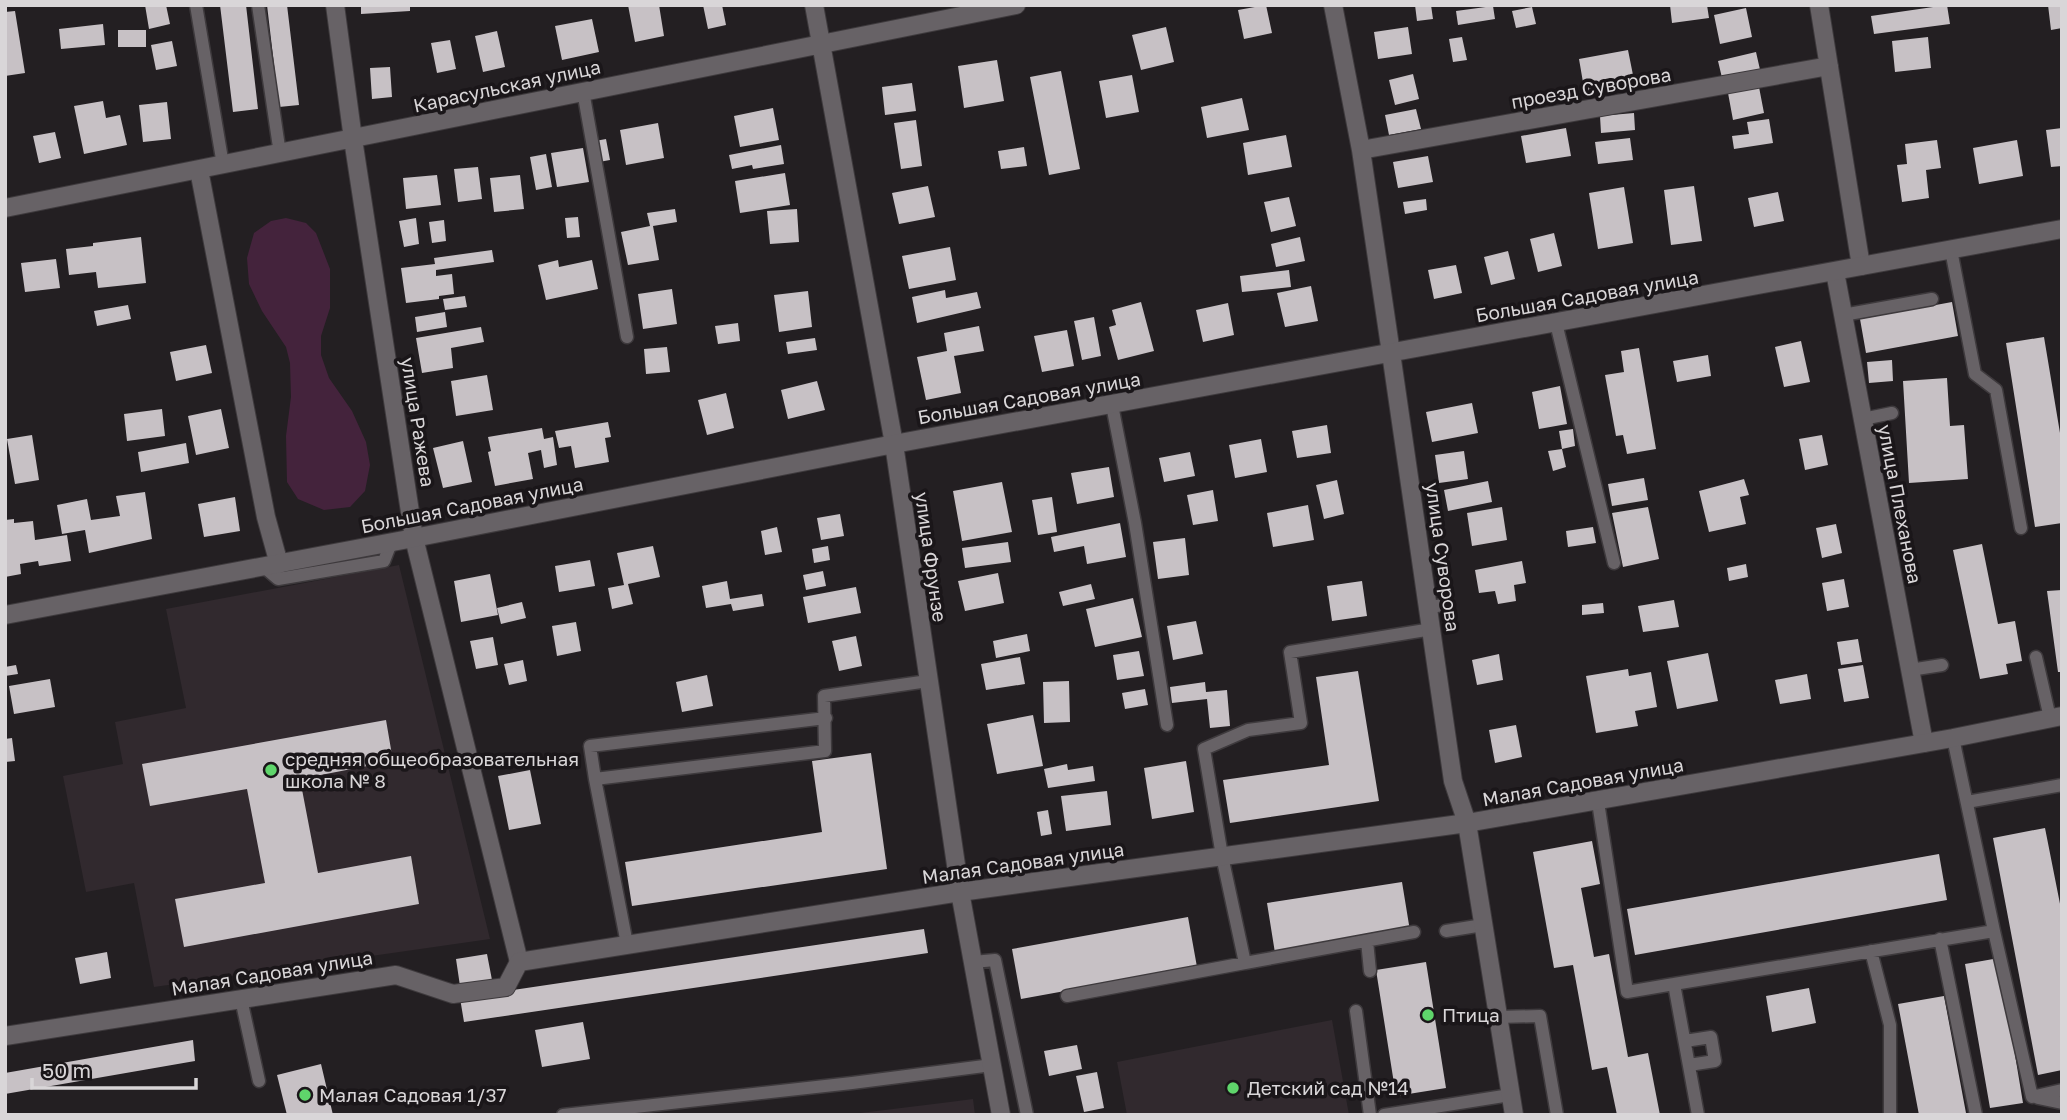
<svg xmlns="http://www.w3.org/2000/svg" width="2067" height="1120" font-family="'Golos Text',sans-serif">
<rect width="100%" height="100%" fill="#231f22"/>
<path fill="#31292e" d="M399 565 490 939 154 987 134 883 86 892 63 776 123 764 115 722 186 708 166 609Z
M1332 1020 1349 1115H1127L1117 1062Z
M973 1099 975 1115H844L950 1102Z"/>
<path fill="#44233c" d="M286 218 306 223 316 233 330 269V308L321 336V355L329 378 352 411 366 442 370 465 365 491 350 507 324 510 298 499 287 482 286 436 291 397 290 363 286 347 262 311 249 284 247 258 254 233 271 221Z"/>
<path fill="#c7c1c5" d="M145 5H166L170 24 149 29Z
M220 5H246L258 109 233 112Z
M267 5H287L299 105 279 107Z
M361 5H410V11L361 14Z
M628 5H659L664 36 635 42Z
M703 5H722L726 25 708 29Z
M1266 5 1272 33 1244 39 1238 10Z
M1415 5H1431L1433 19 1417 21Z
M1670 5H1707L1709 18 1672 23Z
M1947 5 1950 24 1874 34 1871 16Z
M2048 5H2062V28L2051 30Z
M1493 6 1495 19 1458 25 1456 11Z
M1532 7 1536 24 1516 28 1512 11Z
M1746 8 1752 37 1720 44 1714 15Z
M15 11 25 73 5 76V12Z
M592 19 599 52 562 60 555 26Z
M103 24 105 45 61 49 59 29Z
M1166 27 1174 62 1141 70 1132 35Z
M1408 27 1412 54 1378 59 1374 32Z
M118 30H146V47H118Z
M497 31 505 67 483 72 475 36Z
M1462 37 1467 60 1453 62 1449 39Z
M1928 37 1931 68 1895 72 1892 41Z
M450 40 456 69 437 73 431 43Z
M172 41 177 66 156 70 151 45Z
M1628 50 1635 85 1585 94 1579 59Z
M1756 52 1761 74 1723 82 1718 61Z
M997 60 1004 101 964 108 958 66Z
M390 67 392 97 372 99 370 68Z
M1061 71 1080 169 1049 175 1030 77Z
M1413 74 1419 99 1395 105 1389 80Z
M1132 75 1139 112 1106 118 1099 81Z
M912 83 916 111 885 115 882 87Z
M1759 87 1764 113 1733 120 1728 93Z
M1242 98 1249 130 1207 138 1201 107Z
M103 101 106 118 120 115 127 145 84 154 74 106Z
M167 102 171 139 143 142 139 105Z
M773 108 779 140 740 147 734 116Z
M1416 109 1421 129 1389 135 1385 115Z
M1634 113 1635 130 1601 133 1600 116Z
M1769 119 1773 143 1734 149 1732 136 1749 134 1747 122Z
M916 120 922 166 901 169 894 123Z
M658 123 664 158 626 165 620 130Z
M1566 128 1571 156 1526 163 1521 136Z
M2062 128V166L2051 167 2046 130Z
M55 132 61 158 39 163 33 136Z
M1286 135 1292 167 1248 175 1243 143Z
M1630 138 1633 160 1598 164 1595 142Z
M606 139 610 160 599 162 595 141Z
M1937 140 1941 168 1926 170 1929 198 1902 202 1897 165 1907 164 1905 144Z
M2017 140 2023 176 1979 184 1973 148Z
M781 145 784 164 753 169 752 165 732 169 729 155Z
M1024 147 1027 166 1001 169 998 151Z
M583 148 589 182 557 187 551 153Z
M546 154 552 187 536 190 530 157Z
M1428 156 1433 182 1398 188 1393 162Z
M478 167 482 199 458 202 454 169Z
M785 173 790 205 740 213 735 181Z
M437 175 441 205 406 209 403 178Z
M520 175 524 209 494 212 490 178Z
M928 186 935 217 899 224 892 193Z
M1694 186 1702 241 1671 245 1664 190Z
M1624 187 1633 243 1598 249 1589 193Z
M1778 192 1784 221 1754 227 1748 198Z
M1289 197 1296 226 1271 232 1264 202Z
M1426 199 1427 210 1405 214 1403 202Z
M675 209 677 222 653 226 659 260 628 265 621 232 650 226 647 213Z
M797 209 799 242 770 244 767 211Z
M578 217 580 237 567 238 565 218Z
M416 218 419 244 404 247 399 221Z
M444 220 446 241 432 243 429 222Z
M1554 233 1562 266 1538 272 1530 239Z
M141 237 146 283 98 288 96 272 69 275 66 249 93 246V243Z
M1300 237 1305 261 1276 267 1271 244Z
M950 247 956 280 909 289 902 256Z
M492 250 494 262 436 270V276L452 274 454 294 439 296V299L406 303 401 268 435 264 434 258Z
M1508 251 1515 279 1491 285 1484 257Z
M56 259 60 288 25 292 21 263Z
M558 260 559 267 592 260 598 289 546 300 538 265Z
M1456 265 1462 293 1434 299 1428 270Z
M1289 270 1291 287 1242 292 1240 276Z
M1311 286 1318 321 1285 327 1277 293Z
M672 289 677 324 643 329 638 294Z
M945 290 946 298 977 292 981 308 917 323 912 297Z
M808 291 812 327 779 332 774 295Z
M465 296 467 307 445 310 443 299Z
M1141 302 1154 351 1118 360 1109 327 1116 325 1112 310Z
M1952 302 1958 336 1866 353 1860 319Z
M1228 303 1234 335 1203 342 1196 310Z
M128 305 131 319 97 326 94 311Z
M445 312 447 327 417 332 415 317Z
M1094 317 1101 356 1082 360 1074 321Z
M738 323 740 341 718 344 715 326Z
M979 326 984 351 954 356 961 393 926 400 917 357 947 351 944 333Z
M481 327 484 342 451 348 453 368 422 373 416 338Z
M1067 330 1074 366 1042 372 1034 336Z
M2044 337 2062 445V523L2035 527 2006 343Z
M815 338 817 350 788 354 786 342Z
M1801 341 1810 382 1784 387 1775 347Z
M206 345 212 373 176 381 170 352Z
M667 347 670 372 646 374 644 349Z
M1639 348 1656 449 1627 454 1623 435 1616 436 1605 375 1624 372 1621 351Z
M1708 355 1711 376 1677 382 1673 361Z
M1892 360 1893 381 1869 383 1867 362Z
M487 375 493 410 456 416 451 381Z
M1947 378 1950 426 1964 425 1968 479 1909 483 1903 381Z
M817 381 825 410 788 419 781 390Z
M1560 386 1567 424 1539 429 1532 392Z
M726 393 734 428 707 435 698 400Z
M1472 403 1478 433 1432 442 1426 412Z
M162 409 165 436 127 441 124 414Z
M221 409 229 448 196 455 188 416Z
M608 422 611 437 605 438 609 462 575 468 571 446 559 448 555 431Z
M1327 425 1331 453 1297 458 1292 431Z
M542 428 544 439 553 437 557 465 544 468 541 450 528 453 533 479 495 486 488 452 491 451 488 437Z
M1573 429 1575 446 1562 449 1559 431Z
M32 435 39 480 15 484 7 439Z
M1822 435 1828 465 1805 470 1799 439Z
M1261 439 1267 472 1235 478 1229 445Z
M463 441 472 482 443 488 433 448Z
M186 443 189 463 141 472 138 452Z
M1562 449 1566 467 1553 471 1548 451Z
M1464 451 1468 479 1439 483 1435 455Z
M1190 452 1195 476 1164 482 1159 458Z
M1109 467 1114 497 1077 504 1071 473Z
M1644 478 1648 500 1612 506 1608 484Z
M1744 479 1749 495 1740 497 1746 524 1709 532 1699 491Z
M1337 480 1344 514 1324 519 1316 485Z
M1488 481 1492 502 1448 511 1444 490Z
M1002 482 1012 532 962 541 953 491Z
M1213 490 1218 521 1193 525 1187 495Z
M145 492 152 539 89 553 85 530 62 534 57 505 87 499 91 520 120 516 116 496Z
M235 497 240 531 204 537 198 504Z
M1052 497 1057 532 1038 535 1032 500Z
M1308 505 1314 540 1273 547 1267 513Z
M1502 507 1507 540 1472 546 1467 513Z
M1648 507 1659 559 1623 567 1612 513Z
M840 514 844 536 821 540 817 518Z
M14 519V523L33 521 35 540 67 535 71 561 39 566 38 561 20 564 21 574 5 577V520Z
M1120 523 1126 557 1087 564 1084 546 1054 552 1051 537Z
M1836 524 1842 553 1822 558 1816 528Z
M777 527 782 552 765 555 761 531Z
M1593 527 1596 543 1568 547 1566 531Z
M1185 538 1189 575 1158 579 1153 542Z
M1008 542 1011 562 965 568 962 548Z
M1982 544 1998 624 2015 621 2022 661 2006 664 2008 674 1980 679 1953 550Z
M653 546 660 577 628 584 633 604 612 609 608 588 624 585 617 553Z
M828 546 830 560 814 563 812 549Z
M590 560 595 586 559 592 555 566Z
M1522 561 1526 583 1514 585 1516 601 1498 604 1495 591 1479 593 1475 570Z
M1746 564 1748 577 1729 581 1727 568Z
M823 571 826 586 806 590 803 575Z
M998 573 1004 603 965 611 958 581Z
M490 574 498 615 461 622 454 581Z
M1844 579 1849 607 1827 611 1822 583Z
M727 581 730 599 762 594 764 606 733 611 731 604 706 608 702 586Z
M1362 581 1367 616 1332 621 1327 586Z
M1091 584 1095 599 1063 606 1059 592Z
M856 587 861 613 808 623 803 597Z
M2062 590V672H2058L2047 591Z
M1133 598 1142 637 1095 647 1086 609Z
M1674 600 1679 627 1643 632 1638 606Z
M522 602 526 618 501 624 497 608Z
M1603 603 1604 613 1582 615V605Z
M1196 621 1203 654 1173 660 1167 626Z
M576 622 581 651 557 656 552 626Z
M1027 634 1030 651 996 658 993 641Z
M856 636 862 666 839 671 832 641Z
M493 637 498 665 476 669 470 641Z
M1858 639 1862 662 1841 665 1837 642Z
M1139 651 1144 676 1117 680 1113 655Z
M1708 653 1718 701 1677 709 1667 661Z
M1499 654 1503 680 1477 685 1472 660Z
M1020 657 1025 684 986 690 981 664Z
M523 660 527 681 509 685 504 664Z
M16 665 18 674 5 676V667Z
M1863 665 1869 698 1844 702 1838 669Z
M1628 669 1629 676 1651 672 1657 707 1635 711 1638 726 1596 733 1586 676Z
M1358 671 1379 801 1230 823 1223 780 1329 765 1316 677Z
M1807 674 1811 699 1780 704 1775 680Z
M707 675 713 706 682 712 676 682Z
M50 679 55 707 14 714 9 686Z
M1069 681 1070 722 1044 723 1043 682Z
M1205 682 1206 692 1227 690 1230 726 1210 728 1207 699 1172 703 1170 687Z
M1145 689 1148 705 1125 709 1122 693Z
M1033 715 1043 766 997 774 987 724Z
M386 720 393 761 300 779 318 873 411 856 419 904 184 947 175 899 265 883 247 789 150 806 142 764Z
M1516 725 1522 757 1495 763 1489 730Z
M12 738 15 761 5 762V739Z
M871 753 887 869 632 906 625 862 822 832 812 761Z
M1186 761 1194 812 1152 819 1144 768Z
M1067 764 1068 770 1093 766 1095 781 1048 788 1044 769Z
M530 770 541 824 509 830 498 776Z
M1107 791 1111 825 1066 831 1061 796Z
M1048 810 1052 834 1041 836 1037 812Z
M2045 828 2062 914V1070L2038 1075 1993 838Z
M1592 841 1600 884 1581 888 1594 957 1609 954 1628 1057 1648 1053 1660 1115H1617L1607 1067 1592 1070 1573 965 1554 968 1533 852Z
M1939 854 1947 900 1635 955 1627 909Z
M1402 882 1410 931 1275 953 1267 903Z
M1188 917 1197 967 1021 999 1012 949Z
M924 929 928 953 464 1022 460 998Z
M107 952 111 978 80 984 75 958Z
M487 954 492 980 460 986 456 959Z
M1999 958 2023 1103 1990 1108 1965 964Z
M1426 962 1446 1088 1396 1096 1376 970Z
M1809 988 1816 1023 1772 1032 1766 996Z
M1944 996 1966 1113 1919 1115 1898 1004Z
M583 1022 590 1059 542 1067 535 1030Z
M193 1040 195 1061 5 1094V1073Z
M1077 1045 1082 1069 1049 1076 1044 1051Z
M321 1064 333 1115H287L277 1075Z
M1097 1072 1104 1108 1084 1112 1076 1076Z"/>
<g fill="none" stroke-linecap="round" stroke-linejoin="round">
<g stroke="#3e3a3d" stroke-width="15">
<path id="service" d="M196 5 223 165
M258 5 280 154
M583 91 627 337
M1951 250 1975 374 1996 390 2021 528
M1843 315 1932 299
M1556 323 1614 563
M1112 405 1135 523 1167 725
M1863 419 1892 413
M264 567 278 579 384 561 391 543
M1429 607 1444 605
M2036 657 2050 718
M1910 670 1942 665
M826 718 590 746 595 779 825 751 824 696 928 681
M595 779 627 944
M1598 802 1627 992 1674 984
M1967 802 2062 785
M1446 931 1483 925
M1994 931 2032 1097 2062 1090
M1940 939 1976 1115
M1367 941 1370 971
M1871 951 1890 1025V1115
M973 962 995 960 1027 1115
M1245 963 1414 932
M1067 996 1245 963 1222 856 1204 749 1248 730 1301 723 1290 652 1432 629
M241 999 259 1081
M1356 1011 1370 1115
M1498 1017 1540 1016 1557 1115
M1685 1041 1711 1037 1715 1061 1689 1065
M2038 1098 2062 1103
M563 1115 852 1083 992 1065
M1384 1115 1510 1095
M1698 1115 1674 984 1994 931 1953 738"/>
</g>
<g stroke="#3e3a3d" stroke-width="20">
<path id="minor" d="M335 5 353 139 414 538 519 962
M814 5 894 444
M1333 5 1361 150 1391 353
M1819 5 1861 266
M1361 150 1829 66
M199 170 266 517 279 564
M5 208 1016 5
M1835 272 1924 743"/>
</g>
<g stroke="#3e3a3d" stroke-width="20">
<path id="tertiary" d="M1391 353 1453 781 1467 823 1514 1115
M894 444 960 892 1001 1115
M5 615 414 538 894 444 2062 229
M5 1036 396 975 453 994 506 987 519 962 960 892 1467 823 1953 738 2062 716"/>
</g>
<use href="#service" stroke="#676266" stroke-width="12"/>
<use href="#minor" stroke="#676266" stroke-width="18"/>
<use href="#tertiary" stroke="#676266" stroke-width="18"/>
</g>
<g fill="#5fd56b" stroke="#1a1619" stroke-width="2.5">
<circle cx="271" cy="770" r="7"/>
<circle cx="1428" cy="1015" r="7"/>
<circle cx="1233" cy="1088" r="7"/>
<circle cx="305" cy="1095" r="7"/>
</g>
<g text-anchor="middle" stroke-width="7" stroke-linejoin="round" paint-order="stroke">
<g font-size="19" fill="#d9d6d8" stroke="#1a1619">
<text transform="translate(507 86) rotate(-12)" y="7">Карасульская улица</text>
<text transform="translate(1591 88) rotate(-10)" y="7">проезд Суворова</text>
<text transform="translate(1587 296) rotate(-10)" y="7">Большая Садовая улица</text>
<text transform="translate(1029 398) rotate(-10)" y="7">Большая Садовая улица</text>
<text transform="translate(418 422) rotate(81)" y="7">улица Ражева</text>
<text transform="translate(1900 504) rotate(79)" y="7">улица Плеханова</text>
<text transform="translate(472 505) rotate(-11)" y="7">Большая Садовая улица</text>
<text transform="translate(931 557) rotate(82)" y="7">улица Фрунзе</text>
<text transform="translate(1443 557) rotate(82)" y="7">улица Суворова</text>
<text transform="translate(1583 782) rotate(-10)" y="7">Малая Садовая улица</text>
<text transform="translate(1023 863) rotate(-8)" y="7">Малая Садовая улица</text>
<text transform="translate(272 973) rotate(-9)" y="7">Малая Садовая улица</text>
</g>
<g font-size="19" fill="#d9d6d8" stroke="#1a1619" text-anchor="start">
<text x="285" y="766">средняя общеобразовательная<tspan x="285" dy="22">школа № 8</tspan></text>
<text x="1442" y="1022">Птица</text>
<text x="1247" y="1095">Детский сад №14</text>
<text x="319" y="1102">Малая Садовая 1/37</text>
</g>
</g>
<rect width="2067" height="1120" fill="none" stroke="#d9d6d8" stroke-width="14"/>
<path d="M32 1078v10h164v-10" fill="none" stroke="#d9d6d8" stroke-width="3.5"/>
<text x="42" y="1078" font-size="21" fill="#d9d6d8" stroke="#1a1619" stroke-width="5" paint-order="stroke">50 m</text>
</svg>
